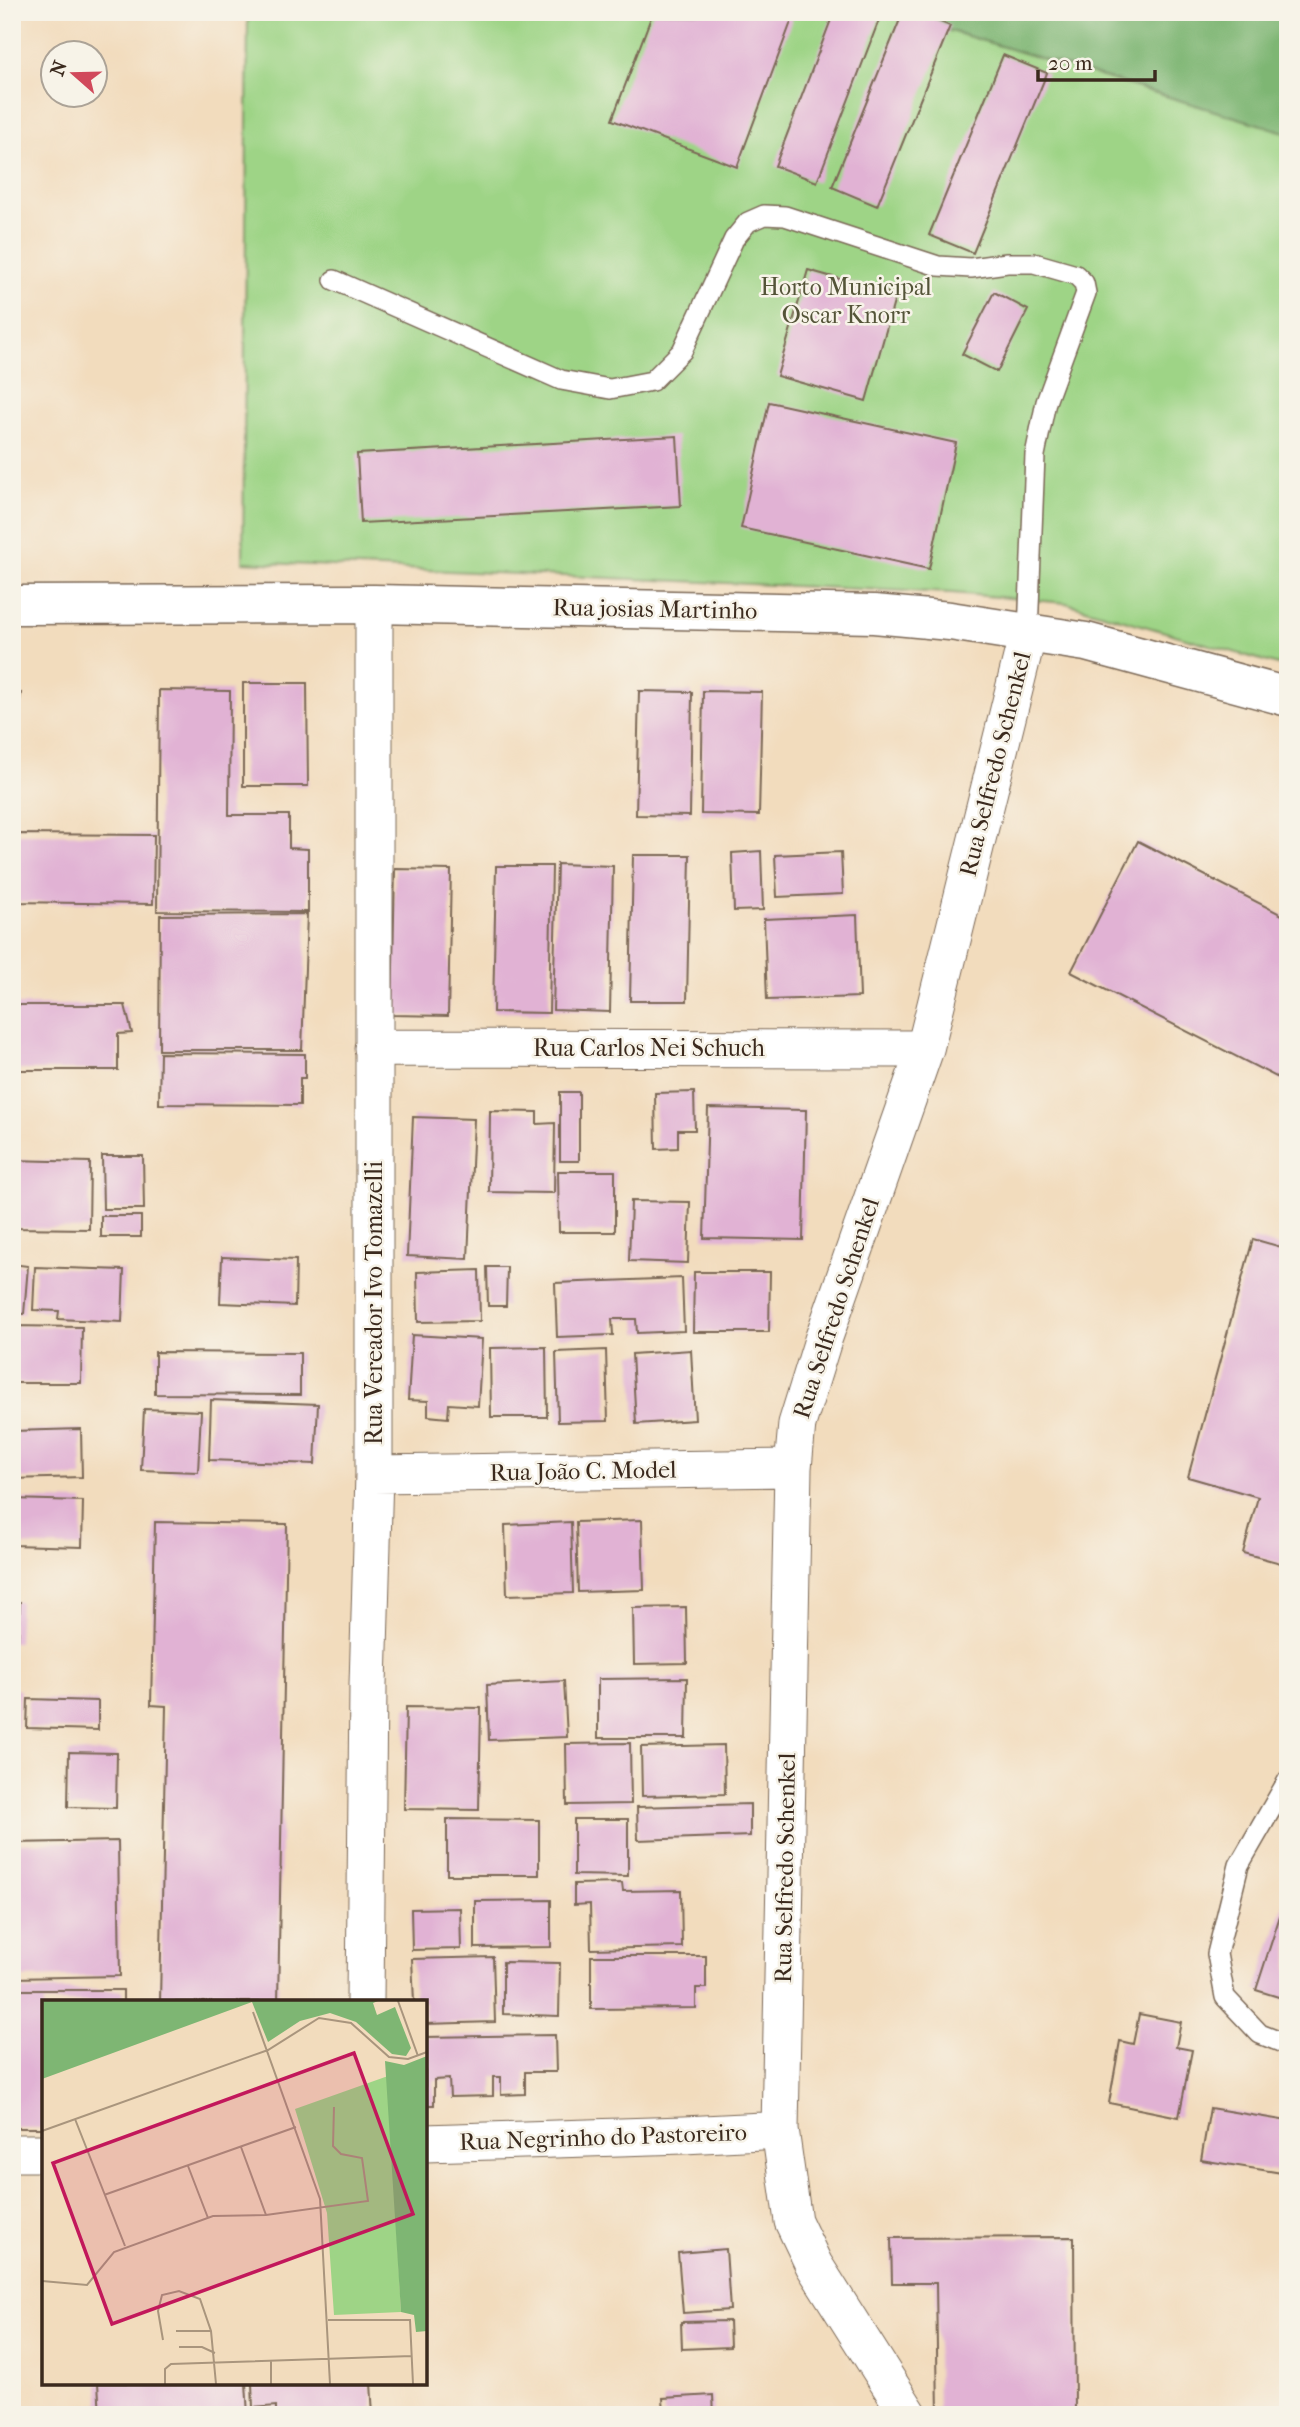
<svg xmlns="http://www.w3.org/2000/svg" width="1300" height="2427" font-family="'IM FELL French Canon',serif">
<rect width="100%" height="100%" fill="#f7f3e8"/>
<filter id="ink" filterUnits="userSpaceOnUse"><feTurbulence type="fractalNoise" baseFrequency=".0143" numOctaves="2"/><feDisplacementMap in="SourceGraphic" scale="14" xChannelSelector="R" yChannelSelector="G"/><feConvolveMatrix kernelMatrix="1 2 1 2 8 2 1 2 1" color-interpolation-filters="sRGB"/></filter>
<filter id="wash" filterUnits="userSpaceOnUse"><feTurbulence type="fractalNoise" baseFrequency=".00686" numOctaves="4" result="noise"/><feDisplacementMap in="SourceGraphic" scale="28" xChannelSelector="R" yChannelSelector="G"/><feGaussianBlur stdDeviation="1.57" result="paint"/><feColorMatrix in="noise" values="0 0 0 0 0 0 0 0 0 0 0 0 0 0 0 0 0 1.4 0 .05"/><feComposite in="paint" operator="in"/></filter>
<g filter="url(#wash)">
<rect width="100%" height="100%" fill="#f2dcbd"/>
<path fill="#9ed486" stroke="#6c7f52" stroke-width="2" d="M248 12H888L1288 133V668L1066 603 952 593 243 562Z"/>
<path fill="#7eb673" stroke="#5c7048" stroke-width="2" d="M888 12H1288V133Z"/>
<g id="blocks">
<path fill="#e1b2d4" d="M653 12 794 14 737 167 612 120Z
M834 12H882L817 182 775 166Z
M903 12H918L950 26 877 206 832 187Z
M1003 55 1047 73 973 253 929 235Z
M808 270 896 295 866 401 777 376Z
M994 292 1028 310 997 372 962 354Z
M769 402 956 443 929 569 741 528Z
M677 436 681 506 361 523 357 454Z
M243 683H307L308 786H243Z
M159 690 230 691 229 815H289V848L308 849V912L157 911Z
M639 691 692 692 690 816 636 815Z
M703 691 762 692 759 815 701 814Z
M12 692 21 693 14 750H12Z
M12 834 154 835 153 904 12 902Z
M1138 841 1288 918V1073L1284 1081 1071 972Z
M761 851 763 910 734 911 732 853Z
M841 852 843 894 777 897 775 855Z
M633 855H690L687 1001H630Z
M557 864 613 866 610 1012 553 1010Z
M496 866H552L549 1013 493 1012Z
M395 869 451 870 448 1016 392 1015Z
M307 914 302 1050H159L160 915Z
M857 915 860 997 767 1000 764 919Z
M12 1005H125L132 1033 118 1034V1070H12Z
M160 1053 305 1054V1078H300V1105L159 1104Z
M560 1092H579V1161H560Z
M694 1092 695 1130H678V1148L656 1149 655 1093Z
M708 1108 806 1110 803 1240 704 1238Z
M490 1111 537 1112V1124L555 1123 554 1193 489 1192Z
M413 1117 474 1119 468 1259 407 1256Z
M102 1156H143L144 1209H103Z
M12 1160 90 1162 89 1229 12 1228Z
M558 1171H615V1232H559Z
M631 1201 690 1202 688 1263 629 1261Z
M101 1216H141V1237H101Z
M1253 1239 1288 1249V1565L1243 1553 1258 1497 1188 1477Z
M222 1257 296 1260 295 1306 220 1303Z
M12 1264 28 1266 24 1314 12 1313Z
M35 1267 124 1270 122 1322 58 1319 59 1311 33 1310Z
M487 1267H507L506 1306H488Z
M479 1270 480 1321 418 1322 417 1272Z
M694 1272H770L769 1332H693Z
M682 1278 684 1331 637 1333 636 1319H612L613 1335 557 1337 555 1283Z
M12 1326 82 1327 81 1383H12Z
M412 1335 482 1339 478 1406 449 1404 448 1418 428 1416V1401L408 1400Z
M546 1347 547 1417H491L490 1348Z
M606 1350 608 1421 558 1422 556 1352Z
M691 1350 695 1420 636 1424 632 1354Z
M155 1352 300 1353V1395L155 1394Z
M211 1400 318 1404 315 1464 209 1460Z
M144 1409 201 1411 198 1472 141 1470Z
M81 1429 82 1477 12 1479V1431Z
M12 1499 83 1501 82 1547 12 1545Z
M642 1520 644 1590 578 1592 576 1522Z
M155 1522 287 1524 278 2002H160L166 1706 151 1705Z
M571 1522 573 1593 507 1595 505 1525Z
M12 1602H20L18 1642H12Z
M686 1607 687 1663 634 1664 633 1608Z
M687 1678 686 1738H598V1679Z
M564 1681 567 1737 489 1740 487 1685Z
M12 1689 20 1690 17 1728H12Z
M28 1699 98 1701V1730L27 1728Z
M406 1707 481 1708 479 1810 404 1809Z
M630 1743 631 1804 567 1805 566 1744Z
M724 1745 725 1794 642 1796 641 1747Z
M69 1752 117 1753 116 1808 68 1807Z
M750 1804V1836L638 1840 637 1807Z
M447 1819 539 1820V1875H447Z
M574 1819H628V1876L574 1875Z
M118 1841 120 1976 12 1978V1843Z
M622 1883 623 1891 681 1890 682 1947 591 1949 590 1904 574 1905V1884Z
M1288 1891V2000L1256 1990Z
M551 1900V1947L475 1948V1901Z
M460 1908 461 1949 412 1950 411 1909Z
M591 1956H706V1988H696V2008L591 2009Z
M493 1957 495 2022 425 2024V2002H414L412 1959Z
M503 1962 560 1963 559 2016 503 2014Z
M12 1990H123V2002H44V2128H12Z
M1139 2014 1181 2022 1176 2047 1192 2050 1179 2117 1109 2103 1120 2041 1133 2044Z
M555 2035 556 2072H525V2094L501 2095V2077H493V2096L450 2097 449 2079 434 2080V2105H425V2037Z
M1210 2108 1288 2121V2174L1201 2160Z
M1074 2237 1075 2415H938L936 2283H892L891 2238Z
M726 2249 730 2310 683 2313 678 2253Z
M729 2321 730 2347 682 2349 681 2322Z
M98 2383H246L248 2415H100Z
M252 2383H371L373 2415H276V2406L253 2408Z
M713 2395 714 2415H664L663 2398Z"/>
</g>
</g>
<g filter="url(#ink)">
<use href="#blocks" fill-opacity="0" stroke="#7b6856" stroke-width="2"/>
<g fill="none" stroke-linecap="round" stroke-linejoin="round">
<g stroke="#7b6856" stroke-width="22">
<path id="service" d="M334 280 561 380 610 389 652 381 682 351 734 239 748 222 764 215 785 216 938 266 971 268 1007 263H1034L1076 275 1084 283 1086 293 1046 402 1035 455 1028 633
M1288 1780 1239 1865 1217 1954 1225 1997 1260 2034 1288 2045"/>
</g>
<g stroke="#7b6856" stroke-width="39">
<path id="minor" d="M373 1048 925 1049
M374 1474 793 1468
M365 2002 368 1685 374 1474V604
M425 2143 684 2135 780 2130
M12 2153H44
M909 2415 814 2265 793 2221 780 2130 793 1468 797 1424 823 1340 925 1049 1028 633"/>
</g>
<g stroke="#7b6856" stroke-width="41">
<path id="tertiary" d="M12 605 374 604 874 614 950 621 1086 642 1288 697"/>
</g>
<use href="#service" stroke="#fff" stroke-width="19"/>
<use href="#minor" stroke="#fff" stroke-width="37"/>
<use href="#tertiary" stroke="#fff" stroke-width="38"/>
</g>
</g>
<g text-anchor="middle" stroke-width="5" stroke-linejoin="round" paint-order="stroke">
<g font-size="24" fill="#545438" stroke="#f7f3e8">
<text x="846" y="295">Horto Municipal<tspan x="846" dy="28">Oscar Knorr</tspan></text>
</g>
<g font-size="24" fill="#3b2a1e" stroke="#f7f3e8">
<text transform="translate(655 609) rotate(1)" y="8">Rua josias Martinho</text>
<text transform="translate(995 764) rotate(-76)" y="8">Rua Selfredo Schenkel</text>
<text x="649" y="1056">Rua Carlos Nei Schuch</text>
<text transform="translate(374 1303) rotate(-90)" y="8">Rua Vereador Ivo Tomazelli</text>
<text transform="translate(836 1308) rotate(-72)" y="8">Rua Selfredo Schenkel</text>
<text transform="translate(583 1471) rotate(-1)" y="8">Rua João C. Model</text>
<text transform="translate(785 1868) rotate(-89)" y="8">Rua Selfredo Schenkel</text>
<text transform="translate(603 2137) rotate(-2)" y="8">Rua Negrinho do Pastoreiro</text>
</g>
</g>
<g transform="translate(42 2000)">
<rect width="385" height="385" fill="#f2dcbd"/>
<path d="M346 76 359 312 292 315 285 213 253 109Z" fill="#9ed486"/>
<path d="M0 1H336L331 3 335 15 353 7 369 48 364 56 350 54 314 22 288 13 258 21 226 42 210 2 0 79ZM385 56V331L374 332 372 315 359 312 343 61 362 65Z" fill="#7eb673"/>
<path fill="none" stroke="#a9957d" stroke-width="2" d="M356 1 376 56M211 12 278 199 288 384M33 119 83 246M0 131 226 50 277 18 309 23 347 57 366 59 385 52M199 147 224 215M146 166 166 218M62 195 254 127M0 281 45 285 72 252 171 216 224 215 326 201 320 158 299 154 291 146 292 107M286 320H368L371 384M134 331H169M121 340 116 311 120 295 137 291 158 299 169 331 174 384M137 347H160L173 353M229 361V384M123 384V369L129 364 370 356"/>
<path fill="#c2185b" fill-opacity="0.15" stroke="#c2185b" stroke-width="3.5" d="M312 53 371 214 70 324 11 163Z"/>
<rect width="385" height="385" fill="none" stroke="#3b2a1e" stroke-width="3.5"/>
</g>
<rect width="1300" height="2427" fill="none" stroke="#f7f3e8" stroke-width="42"/>
<g transform="translate(74 74) rotate(290)"><circle r="33" fill="#f7f3e8" stroke="#aca397" stroke-width="2"/>
<path d="M0-5L12 26L0 18L-12 26Z" fill="#d1495b"/>
<text y="-10" font-size="19" font-weight="bold" text-anchor="middle" fill="#3b2a1e">N</text>
</g>
<path d="M1038 70v10h117v-10" fill="none" stroke="#3b2a1e" stroke-width="3.5"/>
<text x="1048" y="70" font-size="21" fill="#3b2a1e" stroke="#f7f3e8" stroke-width="5" paint-order="stroke">20 m</text>
</svg>
